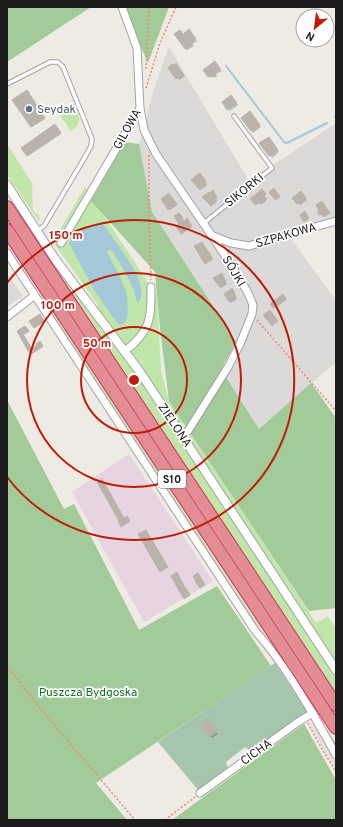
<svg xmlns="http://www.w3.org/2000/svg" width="343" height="827" font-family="Overpass,sans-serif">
<rect width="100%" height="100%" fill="#edebe3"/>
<path fill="#dbdad9" d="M169 47 249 181 336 123V217L292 240 336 301V362L259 429 221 368 236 340 152 212 139 144 154 88Z
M7 273 23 296 7 307Z"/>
<path fill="#e6d5e1" d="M129 454 213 581 144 622 72 492Z"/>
<path fill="#c1e6aa" d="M66 109C82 109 83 124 71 131L59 114Z
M7 144 32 183 33 210 35 213 39 215 40 221 38 220 7 175Z
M85 187 149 284 157 295 161 370 169 401 286 577 316 623 328 616 336 629V693L55 266 90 313 98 305 56 246 54 240Z
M7 245C118 410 226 577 336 743V748L317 717 7 249Z"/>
<path fill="#a2cb99" d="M7 7H91L7 62Z
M123 7H169L148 63Z
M125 142 139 144 152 212 236 341 221 369 259 429 311 383 336 418V608L309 611 169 401 160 328 155 272 91 201Z
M7 400 64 509 74 504 139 630 217 586 271 666 96 783 127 820H7Z
M304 724 336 780V820H172Z"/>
<path fill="#a5c5ad" d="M275 663 308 713 251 751 245 747 226 762 228 768 199 791 158 742Z"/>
<path fill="#e0e0e0" d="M314 720 330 750 336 760V769L325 753 310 723Z"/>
<path fill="#a5c8d9" d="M100 223 105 226C111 235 117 244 123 252 131 265 149 288 138 304L137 302C133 282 121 266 111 249L107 252C114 266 124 281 127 297 128 302 127 306 128 310 128 317 127 323 120 325L116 322 115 320 94 290 69 243C73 233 90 226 100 223Z"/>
<path fill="#0003" d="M190 32 197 41 192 44 194 46 187 50 185 49 184 36Z
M217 64 222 71 216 74 217 76 215 78 213 76 210 78 209 76Z
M178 66 185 76 179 80 177 78Z
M26 91 45 119 32 127 14 100Z
M233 98 238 105 230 111 228 109Z
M252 115 261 127 253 133 243 118Z
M55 126 61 134 28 156 22 148Z
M270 140 279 152 272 158 261 144Z
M262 191 266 195 263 197 266 201 262 204 260 202 257 205 252 199Z
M169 194 177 205 170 210 162 199Z
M302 194 307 200 300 205 294 198Z
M179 214 183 219 182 220 184 222 187 220 192 227 182 234 177 227 180 224Z
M222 274 227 284 221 288 219 286Z
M234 292 237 299 231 303 229 301Z
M283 296 286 300 275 308 271 304Z
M40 315 44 322 35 328 30 321Z
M26 327 29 332 23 335 32 350 38 346 39 342 43 347 32 354 18 331Z
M209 722 218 734 212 738 202 724Z"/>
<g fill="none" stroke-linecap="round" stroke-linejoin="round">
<path stroke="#a5c8d9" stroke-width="2" d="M226 66 284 142 287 143 327 123
M335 117 336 116"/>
</g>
<path fill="#bab3ac" stroke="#beb3a6" d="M189 29 196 39 191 42 193 44 185 49 174 34 180 30 184 35 185 34 184 33Z
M215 61 220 69 215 72 216 74 212 77 211 74 208 77 203 70Z
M176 63 183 74 176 79 168 68 172 64 174 65Z
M27 90 45 118 31 127 12 100Z
M231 95 237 103 227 110 222 102Z
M250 111 260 125 251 131 241 118Z
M55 124 61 133 27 156 21 148Z
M269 137 278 150 269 156 259 143Z
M200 173 206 181 205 182 207 185 200 190 191 180 195 178 194 177Z
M274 188 280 197 275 200 269 192Z
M262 189 266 194 264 196 267 199 260 204 259 202 255 205 250 199Z
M213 190 217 197 216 200 217 201 211 206 202 197 209 192 210 193Z
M301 191 306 198 297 204 292 198Z
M169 193 177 204 168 210 161 199Z
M322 201 330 213 324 217 321 214 319 215 317 212 319 211 316 205Z
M305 211 309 218 304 222 300 215Z
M179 213 183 218 182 219 184 221 187 218 192 226 181 234 177 228 176 226 179 224 174 216Z
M202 242 213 259 205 264 194 246Z
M222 273 226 282 219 286 213 278Z
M232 288 235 293 234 294 236 297 229 302 224 294Z
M283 294 286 299 273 308 270 304Z
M270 310 278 321 272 326 263 315Z
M40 314 44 321 34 328 29 321Z
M25 326 29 331 23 334 32 349 28 351 17 331Z
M40 341 43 346 31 354 28 351 37 345 36 344Z
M102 479 124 518 119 521 97 482Z
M127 516 130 521 121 527 118 521Z
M146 530 168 567 160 572 138 534Z
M177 572 183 584 177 587 171 576Z
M198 573 205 585 200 588 195 581H196L193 576Z
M183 584 190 595 184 599 177 587Z
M208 719 217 732 209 737 200 724Z"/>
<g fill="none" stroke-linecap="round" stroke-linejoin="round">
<g stroke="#a3a3a3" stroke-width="5.5">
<path id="service" d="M7 84 50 62H58L63 67 92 139 91 146 85 157 44 226 37 231
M204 223 272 168 234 116"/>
</g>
<g stroke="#a3a3a3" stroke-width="9">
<path id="minor" d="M122 7 137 48 140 108 144 130 156 154 212 236 234 269 248 293 253 305 252 314 240 344 228 367 188 431 182 437
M213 236 231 243 249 246 336 221
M61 243 140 108
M7 253 254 629C259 636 266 643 271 650 296 683 316 719 336 755
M7 317 35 295
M125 351C151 331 151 319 151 287
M200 793 298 722 313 713"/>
</g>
<g stroke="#a3a3a3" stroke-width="10">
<path id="tertiary" d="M7 185 55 259 140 372 336 670"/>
</g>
<g stroke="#cf2c52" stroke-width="14">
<path id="motorway" d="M7 207 336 705
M7 230 336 728"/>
</g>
<path stroke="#f38a6e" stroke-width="1.5" stroke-dasharray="2 2" stroke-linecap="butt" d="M146 69 149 7
M146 88 160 43 176 7
M149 155V206L151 280
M257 320 336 411
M7 666 40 708 135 820
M308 723 323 751 336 771
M165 820 195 797"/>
<use href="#service" stroke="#fff" stroke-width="3.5"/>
<use href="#minor" stroke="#fff" stroke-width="7"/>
<use href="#tertiary" stroke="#fff" stroke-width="8"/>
<use href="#motorway" stroke="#e28d94" stroke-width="12"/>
</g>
<g fill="none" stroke="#c01d09" stroke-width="2">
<circle cx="134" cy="380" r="53"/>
<circle cx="134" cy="380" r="107"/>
<path d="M7 283A160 160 0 1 1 7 477"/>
</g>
<circle fill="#5c6f8a" stroke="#fff" stroke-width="1.5" cx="29" cy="109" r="4"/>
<g text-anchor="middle" stroke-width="3.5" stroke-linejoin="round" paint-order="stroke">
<rect fill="#fff" stroke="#606060" stroke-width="1" x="158" y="470" width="28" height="18" rx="3"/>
<g font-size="11" font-weight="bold" fill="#1c1c1c">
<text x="172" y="483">S10</text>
</g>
<g font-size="12" fill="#4e5e75" stroke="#fff" text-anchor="start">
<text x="37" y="113">Seydak</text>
</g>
<g font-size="12" fill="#1c1c1c" stroke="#fff">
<text transform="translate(127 129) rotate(-61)" y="4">GILOWA</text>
<text transform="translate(244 190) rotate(-39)" y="4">SIKORKI</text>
<text transform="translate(286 235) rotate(-16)" y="4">SZPAKOWA</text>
<text transform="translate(234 271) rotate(59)" y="4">SÓJKI</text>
<text transform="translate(175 425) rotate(56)" y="4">ZIELONA</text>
<text transform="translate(256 752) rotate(-36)" y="4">CICHA</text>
</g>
<g font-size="12" fill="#107523" stroke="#fff">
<text x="88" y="696">Puszcza Bydgoska</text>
</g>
</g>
<circle cx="134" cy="380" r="6" fill="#c01d09" stroke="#fff" stroke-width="2"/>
<g font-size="12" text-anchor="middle" font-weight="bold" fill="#c01d09" stroke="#fff" stroke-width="3.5" stroke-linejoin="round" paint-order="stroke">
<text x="66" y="239">150 m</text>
<text x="58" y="309">100 m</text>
<text x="97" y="347">50 m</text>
</g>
<rect width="343" height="827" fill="none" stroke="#1c1c1c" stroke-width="16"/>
<g transform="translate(315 28) rotate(209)"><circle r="19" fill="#ffffff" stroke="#a4a4a4"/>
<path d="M0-3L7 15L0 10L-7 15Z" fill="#c01d09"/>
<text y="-6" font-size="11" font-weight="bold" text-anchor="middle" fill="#1c1c1c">N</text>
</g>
</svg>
